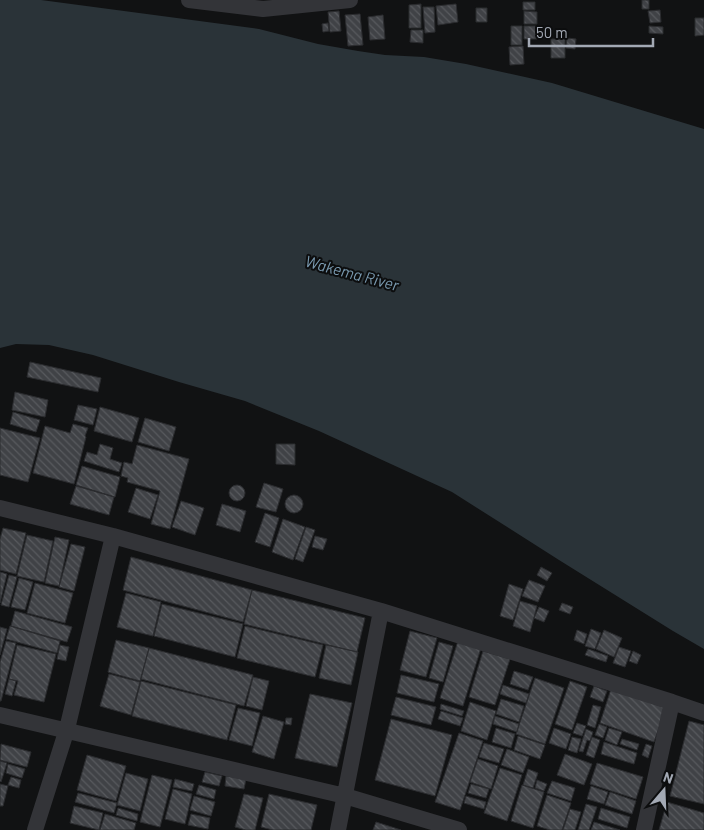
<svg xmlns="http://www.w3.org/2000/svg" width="704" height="830" font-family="Barlow,sans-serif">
<defs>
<pattern id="building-back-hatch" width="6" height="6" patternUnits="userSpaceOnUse" patternTransform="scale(1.25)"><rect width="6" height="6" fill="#404246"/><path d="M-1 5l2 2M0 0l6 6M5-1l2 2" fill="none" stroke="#585a5e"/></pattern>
</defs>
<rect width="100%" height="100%" fill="#111213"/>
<path fill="#2a3338" d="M0 0H41L259 29 318 44 358 51 385 55 424 57 466 64 552 83 704 129V649L673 631 559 560 452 492 319 431 245 401 179 382 93 355 49 345 16 344 0 348Z"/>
<path fill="url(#building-back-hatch)" stroke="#2b2c2f" d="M642 0H649V9H642Z
M523 2H535V10H523Z
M421 4V28H409V5Z
M456 4 458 22 438 25 436 6Z
M423 7H434L435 32 425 33Z
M476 8H487V22H476Z
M660 10 661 22 650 23 648 11Z
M339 11 341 31 330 32 328 12Z
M524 11 537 12V24H524Z
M360 14 363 45 348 46 345 15Z
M383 15 385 39 370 40 368 17Z
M695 18H704V35L695 36Z
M328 23 329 31 323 32 322 24Z
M511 26H522V45H511Z
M524 26H537V39H524Z
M649 26 663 27V34L649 33Z
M411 30H423V43L410 42Z
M567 38 576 39 575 49 566 48Z
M551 39H565V58H551Z
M523 46 524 64 510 65 509 47Z
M30 362 101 378 98 392 27 377Z
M15 392 48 400 45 417 12 410Z
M78 405 97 409 93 425 74 420Z
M100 407 139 418 132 442 94 431Z
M13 412 40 420 36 432 10 424Z
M145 418 176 427 169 451 138 442Z
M73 424 88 428 85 436 86 437 74 484 33 473 45 426 70 433Z
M0 428 40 438 28 482 0 475Z
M100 444 113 448 110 459 122 463 119 472 84 461 87 452 97 455Z
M276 444H295V465L276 464Z
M137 445 189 459 170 529 151 524 160 491 127 482 128 478 121 476 124 462 132 464Z
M82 466 120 477 115 497 76 485Z
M264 483 283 489 276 512 256 507Z
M229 493a8 8 0 1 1 16 0a8 8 0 1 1-16 0Z
M76 486 114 497 109 515 70 504Z
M136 488 158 495 150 519 128 512Z
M285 504a9 9 0 1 1 18 0a9 9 0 1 1-18 0Z
M181 501 204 508 195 535 172 527Z
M222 504 246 511 240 532 216 525Z
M265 513 279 518 270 547 255 542Z
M283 519 305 527 293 560 272 552Z
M306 527 315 530 303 562 295 559Z
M3 528 26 533 16 574 0 570V539Z
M27 535 53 541 44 582 17 576Z
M315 536 327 539 323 550 312 547Z
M55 537 69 540 59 586 45 583Z
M71 544 85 547 74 591 59 587Z
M131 557 252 590 243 622 123 590Z
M541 567 552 573 547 581 537 575Z
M0 572 7 574 0 603Z
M9 575 17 577 9 607 1 605Z
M19 578 33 582 25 610 11 607Z
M529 580 545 586 538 602 522 596Z
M35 583 73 593 65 623 27 613Z
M509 584 523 589 513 620 500 616Z
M252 590 365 618 357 652 244 624Z
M126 593 161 602 153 636 117 627Z
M520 601 537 606 530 632 513 626Z
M562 603 573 607 570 614 559 610Z
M162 604 243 624 235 657 154 636Z
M539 607 549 611 544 622 534 618Z
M15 611 72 627 67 642 11 626Z
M10 626 60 641 57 653 6 639Z
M245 626 323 645 315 677 237 658Z
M0 627 7 629 0 655Z
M591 629 601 633 595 649 585 646Z
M577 630 587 634 584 644 574 640Z
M604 630 622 638 614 657 596 649Z
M410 631 437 638 426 677 400 670Z
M116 640 149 648 140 681 108 672Z
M6 641 16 643 1 701H0V662Z
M458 641 481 648 463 706 440 698Z
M439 642 453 646 443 682 429 678Z
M17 645 56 654 44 702 14 695 18 681 9 679Z
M60 645 69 647 66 661 57 659Z
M326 645 358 652 351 685 319 678Z
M619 647 631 651 625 667 613 663Z
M149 648 253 675 244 706 141 679Z
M588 649 608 656 606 662 585 655Z
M483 651 510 659 495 705 469 697Z
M633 651 641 655 637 664 629 661Z
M514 671 533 677 528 690 510 684Z
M109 674 140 682 131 715 100 706Z
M401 675 439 684 434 702 397 693Z
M253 677 269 681 262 710 246 706Z
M535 678 564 688 545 744 516 734Z
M9 679 16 681 12 696 5 694Z
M141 681 236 705 227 740 132 716Z
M570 681 587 687 572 730 555 724Z
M503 685 529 694 526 703 500 694Z
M594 686 607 691 603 702 590 697Z
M611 689 666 708 654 742 600 723Z
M310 694 352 703 337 767 295 758Z
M396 697 436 707 431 725 391 715Z
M501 699 524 706 519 722 496 714Z
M470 702 496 711 487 740 461 731Z
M441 704 464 711 462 716 440 709Z
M593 705 601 707 595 728 587 725Z
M238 708 260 713 252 746 229 740Z
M441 711 463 718 460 726 438 719Z
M263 716 284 722 274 759 252 752Z
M495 716 519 724 517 732 493 724Z
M286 718H292L291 725 285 724Z
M391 719 452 735 435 796 375 780Z
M689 721 704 725V804L670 796Z
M577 723 586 726 582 736 573 733Z
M599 724 607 727 603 738 595 735Z
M496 728 515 734 511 748 492 742Z
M554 728 571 734 566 749 549 743Z
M609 728 622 732 617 745 605 740Z
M586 729 593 732 590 741 587 740 583 752 579 751Z
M459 733 483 741 460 810 435 802Z
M518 736 545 745 540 759 514 750Z
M572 737 581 739 577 753 568 750Z
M592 737 600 740 594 758 586 755Z
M622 739 639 744 637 750 620 744Z
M604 742 637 753 634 764 601 754Z
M484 743 504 749 499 763 479 757Z
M1 744 31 752 27 767 0 760Z
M646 744 652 746 648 758 642 755Z
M507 749 529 757 523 773 501 765Z
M565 754 592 764 584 785 557 775Z
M87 755 126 766 116 801 77 790Z
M478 759 498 766 491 789 470 782Z
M0 761 7 763 1 782 0 781Z
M597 763 643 777 636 799 590 784Z
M8 764 25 769 22 778 6 773Z
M500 768 522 775 507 821 484 813Z
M528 769 538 773 533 788 523 785Z
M205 772 222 776 219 786 202 782Z
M126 773 148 779 140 811 117 805Z
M152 775 172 780 160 827 140 822Z
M226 776 246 779 244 789 225 786Z
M11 777 21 780 19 788 8 785Z
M175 779 194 784 192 791 173 787Z
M537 780 547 784 544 791 535 788Z
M552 781 575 788 571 801 547 793Z
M0 784 8 786 3 806H0Z
M471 784 489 789 486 798 468 793Z
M199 785 216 790 214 799 196 794Z
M522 785 544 792 533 828 511 821Z
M591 786 608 792 604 804 587 799Z
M173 789 192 794 185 824 165 819Z
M610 792 636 801 632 814 605 805Z
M78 793 117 803 114 813 75 802Z
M244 794 263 798 255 830H246L235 827Z
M269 794 317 805 311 830H273L261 827Z
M547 795 571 803 562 830H550L537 826Z
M194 796 215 802 211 816 190 810Z
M466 796 486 802 484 809 464 803Z
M667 802 704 813V830H659Z
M586 804 597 807 589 830H578Z
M74 806 103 813 99 830 70 823Z
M118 808 138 814 137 821 116 815Z
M601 808 630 817 627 828 598 819Z
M570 809 581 812 575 830H563Z
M105 814 136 823 134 830H100Z
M191 814 210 818 208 829 188 825Z
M376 822 401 830H373Z
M594 822 620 830H591Z"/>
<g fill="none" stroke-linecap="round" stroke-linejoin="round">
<path stroke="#333438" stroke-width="16" d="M189 0 263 9 350 0
M0 508 113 536 381 611 672 702 704 713
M0 715 345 796 459 830
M35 830 67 729 113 536
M338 830 381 611
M644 830 672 702"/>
</g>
<g text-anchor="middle" stroke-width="4" stroke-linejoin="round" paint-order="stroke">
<g font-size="16" font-style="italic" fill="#7999af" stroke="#0c0d0e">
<text transform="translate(352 273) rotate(15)" y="6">Wakema River</text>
</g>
</g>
<g transform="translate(664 790) rotate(19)" stroke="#0c0d0e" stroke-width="4" paint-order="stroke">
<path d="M0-4L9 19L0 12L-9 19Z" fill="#a3a9b4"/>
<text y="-8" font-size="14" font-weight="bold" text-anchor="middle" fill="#a3a9b4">N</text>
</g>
<path d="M529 38v8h124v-8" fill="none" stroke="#a3a9b4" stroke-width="2.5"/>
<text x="536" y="38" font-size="15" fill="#a3a9b4" stroke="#0c0d0e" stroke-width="4" paint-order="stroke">50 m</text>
</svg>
